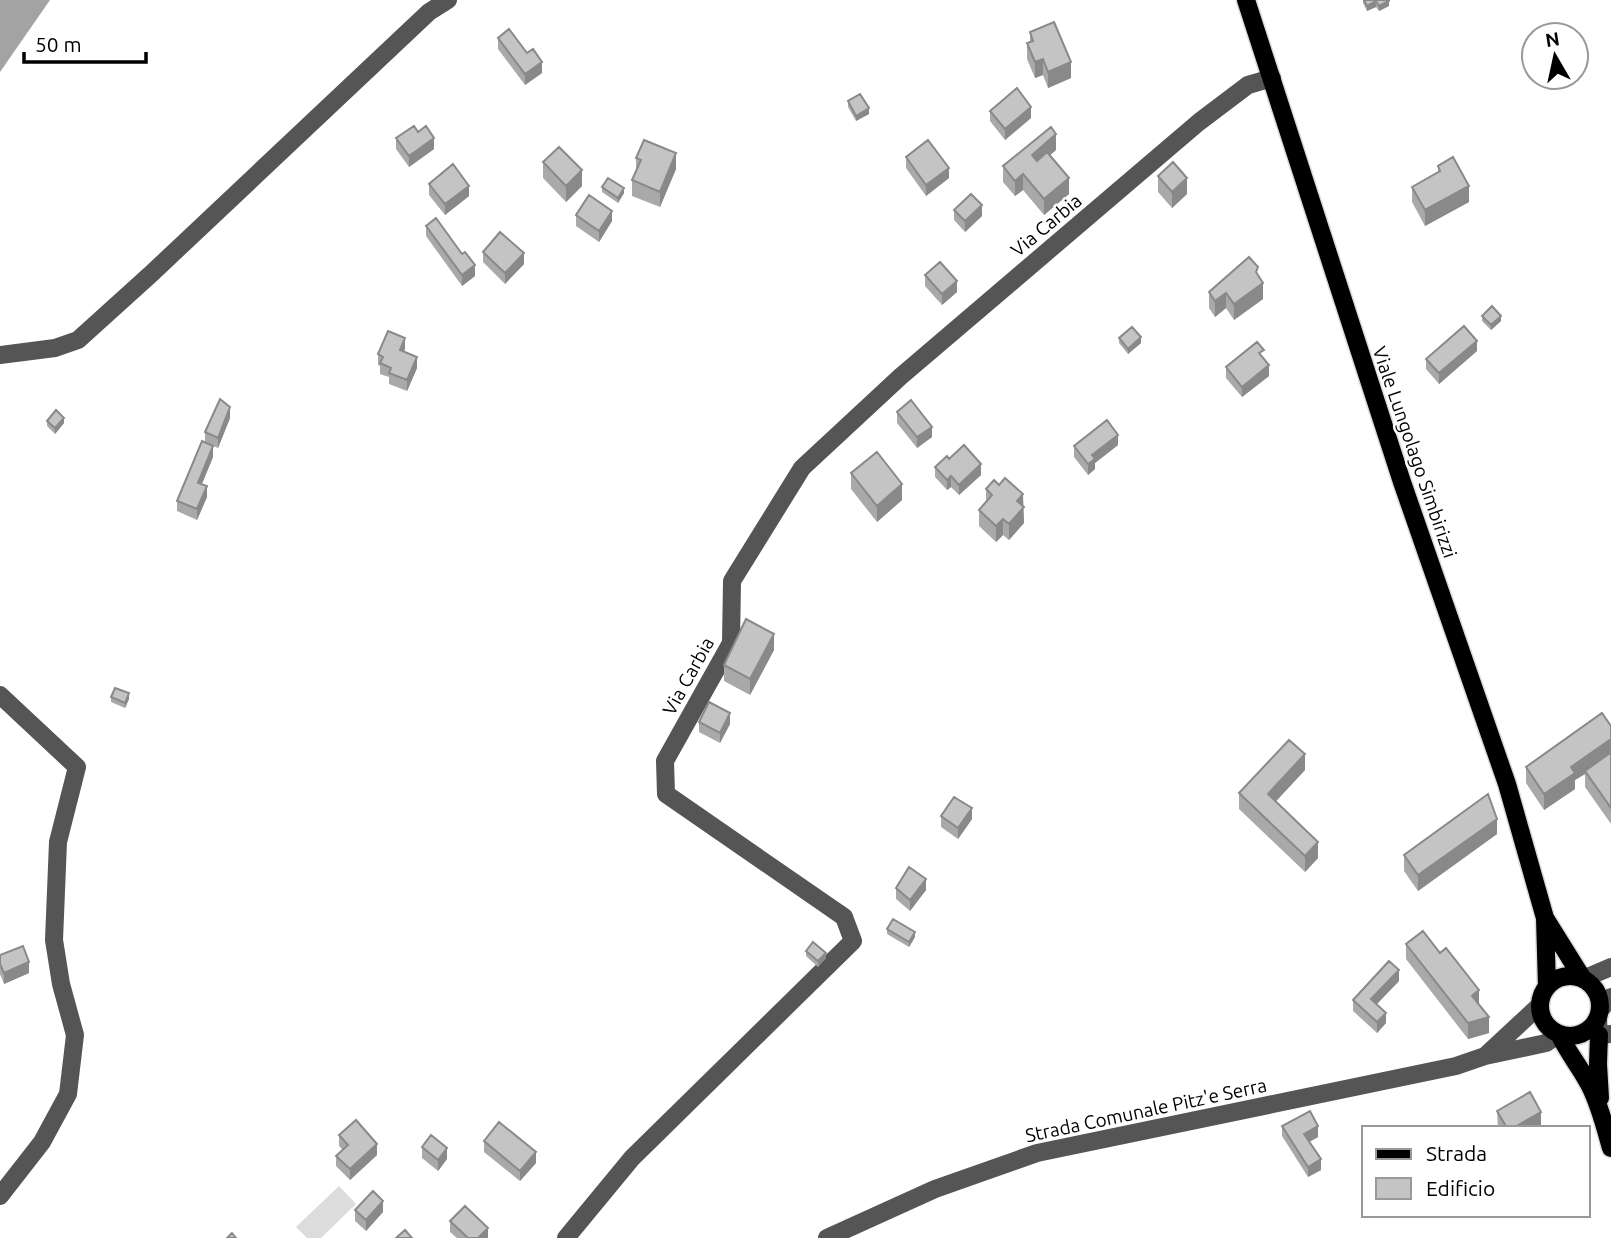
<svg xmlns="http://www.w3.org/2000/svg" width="1611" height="1238" font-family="Ubuntu,sans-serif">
<rect width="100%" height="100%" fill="#fff"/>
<path fill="#dcdcdc" d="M339 1186 356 1204 321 1238H307L296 1227Z"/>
<path fill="#a3a3a3" d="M0 0H50L0 72Z"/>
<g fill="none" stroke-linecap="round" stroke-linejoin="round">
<g stroke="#dbdbdb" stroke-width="21">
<path id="major" d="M1246 0 1402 482 1507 784 1545 918 1547 987
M1545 918 1583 979
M1540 1006a30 30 0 1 1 60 0a30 30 0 1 1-60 0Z
M1559 1034C1568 1053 1581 1068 1590 1086 1600 1106 1605 1127 1611 1148
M1599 1035 1598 1064 1600 1098"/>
</g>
<path stroke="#555" stroke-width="18" d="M0 355 55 348 78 340 151 274 429 12 448 0
M0 695 77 767 58 842 54 940 61 984 75 1035 68 1094 42 1142 0 1196
M1583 979 1611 967
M1600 1010 1611 997
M1598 1019 1599 1035 1611 1034
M1485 1056 1540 1005
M566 1238 632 1158 853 941 844 917 666 794 665 761 731 643 732 581 802 468 900 377 1199 122 1248 85 1272 78
M827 1238 935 1189 1037 1153 1456 1066 1485 1056 1546 1043 1559 1034"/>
<use href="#major" stroke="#000" stroke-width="18"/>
</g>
<path fill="#a9a9a9" d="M1363 0H1389V6L1379 11 1376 7 1367 11 1363 3Z
M1030 32 1071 78 1048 88 1043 75 1035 78 1027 59V43L1030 42Z
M498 38 542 73 525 85 498 49Z
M848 101 869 114 856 121 848 107Z
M990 111 1031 118 1005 140 990 121Z
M418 132 434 149 409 167 396 149V138Z
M1056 150 1050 155 1069 194 1044 215 1023 190 1015 196 1003 182V166Z
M906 157 949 178 926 196 906 168Z
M636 158 676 169 660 207 632 196V180L636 172Z
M543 162 582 186 566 202 543 178Z
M1438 166 1469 202 1425 226 1412 202V187L1438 172Z
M1158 176 1187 194 1172 208 1158 192Z
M429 184 469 196 445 215 429 195Z
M602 187 624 193 618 203 602 192Z
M954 210 982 216 965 232 954 220Z
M576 215 612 221 599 242 576 226Z
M426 226 462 254 475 276 462 286 426 236Z
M483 252 524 264 505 284 483 262Z
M925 275 957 292 942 305 925 286Z
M1258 275 1263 299 1234 320 1226 308 1215 317 1209 308V292Z
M1482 316 1501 321 1491 330 1482 321Z
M1119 338 1141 343 1128 354 1119 343Z
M405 349 403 352 417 368 407 391 389 384V377L380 374V366L378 365V354Z
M1477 351 1439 384 1426 369V359Z
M1264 358 1269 376 1242 397 1226 378V367Z
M897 412 932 437 917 448 897 423Z
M230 418 218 448 213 446V457L202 484 207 497 197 520 177 511V501L205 443V432Z
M47 421 64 423 55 434 47 426Z
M1118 445 1095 463V469L1088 475 1074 457V446Z
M949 459 981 475 959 495 951 487 947 490 935 477V467Z
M851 473 902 500 877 522 851 489Z
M986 489 1023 507 1024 523 1009 540 1003 535 996 542 979 526V510L986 503Z
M774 650 750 695 724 681V665Z
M111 697 129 699 125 708 111 702Z
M699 722 730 724 720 743 699 732Z
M1611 726V824L1585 787V774L1575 780V789L1544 810 1526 783V767Z
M1305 770 1275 802 1318 858 1305 872 1239 809V793Z
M941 816 972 819 958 839 941 827Z
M1497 834 1418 891 1404 871V855Z
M896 888 926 890 910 911 896 899Z
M887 929 915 937 909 947 887 934Z
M1406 944 1479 1005 1489 1033 1468 1039 1406 959Z
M806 951 826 958 818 967 806 956Z
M0 955 29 973 4 984 0 974Z
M1399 981 1377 1004 1386 1023 1377 1033 1353 1011V1000Z
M1497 1111 1541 1128H1498Z
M1282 1126 1318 1137 1309 1142 1321 1170 1308 1177 1282 1136Z
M339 1135 377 1155 350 1180 336 1166V1156L343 1150 339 1146Z
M484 1141 536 1163 520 1181 484 1152Z
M422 1147 447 1159 438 1171 422 1158Z
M355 1210 383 1212 366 1231 355 1221Z
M450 1221 488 1238H457L450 1232Z"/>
<path fill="#898989" d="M1376 1V7L1367 11V6Z
M1389 1V6L1379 11V6Z
M1043 59V75L1035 78V62Z
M542 62V73L525 85V74Z
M1071 62V78L1048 88V72Z
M1031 107V118L1005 140V129Z
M869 108V114L856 121V116Z
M1056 134V150L1032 171V155Z
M434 138V149L409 167V156Z
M676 153V169L660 207V192Z
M949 168V178L926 196V185Z
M582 170V186L566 202V186Z
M1023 174V190L1015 196V181Z
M1069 178V194L1044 215V199Z
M1187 178V194L1172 208V192Z
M469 186V196L445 215V204Z
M1469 186V202L1425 226V210Z
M624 188V193L618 203V198Z
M982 205V216L965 232V221Z
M612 211V221L599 242V231Z
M524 253V264L505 284V273Z
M475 265V276L462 286V275Z
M957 281V292L942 305V294Z
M1263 283V299L1234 320V304Z
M1226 293V308L1215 317V301Z
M1501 316V321L1491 330V325Z
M1141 337V343L1128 354V349Z
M405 338V349L400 361V350Z
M1477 341V351L1439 384V373Z
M417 357V368L407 391V380Z
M1269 365V376L1242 397V387Z
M230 407V418L218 448V438Z
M64 418V423L55 434V428Z
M932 427V437L917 448V437Z
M1118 435V445L1095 463V469L1088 475V464L1092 455Z
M213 446V457L198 493V483Z
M981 464V475L959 495V485Z
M951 476V487L947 490V480Z
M902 484V500L877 522V506Z
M207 486V497L197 520V509Z
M1023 494 1024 523 1009 540V524L1017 501Z
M1003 519V535L996 542V526Z
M774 634V650L750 695V679Z
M129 693V699L125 708V703Z
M730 713V724L720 743V733Z
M1611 739V755L1585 771V774L1575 780V789L1544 810V794L1571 767Z
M1305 754V770L1268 810V794Z
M972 808V819L958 839V828Z
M1497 819V834L1418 891V875Z
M1318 842V858L1305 872V856Z
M926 879V890L910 911V900Z
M915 932V937L909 947V942Z
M826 953V958L818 967V961Z
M29 962V973L4 984V973Z
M1399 970V981L1371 1010V999Z
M1479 990V1006L1472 996Z
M1386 1013V1023L1377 1033V1022Z
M1489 1017V1033L1468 1039V1023Z
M1541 1112V1128H1513Z
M1318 1126V1137L1304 1145V1134Z
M377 1144V1155L350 1180V1169Z
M447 1148V1159L438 1171V1160Z
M536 1152V1163L520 1181V1171Z
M1321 1159V1170L1308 1177V1167Z
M383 1201V1212L366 1231V1220Z
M488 1228V1238H478Z"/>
<path fill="#c4c4c4" stroke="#898989" stroke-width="2" d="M1364 0H1389V1L1379 6 1376 1 1367 6Z
M1054 22 1071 62 1048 72 1043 59 1035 62 1027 43 1033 41 1030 32Z
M509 29 527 53 533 49 542 62 525 74 498 38Z
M1017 88 1031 107 1005 129 990 111Z
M860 94 869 108 856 116 848 101Z
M414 126 418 132 426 126 434 138 409 156 396 138Z
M1051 127 1056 134 1032 155 1037 161 1047 152 1069 178 1044 199 1023 174 1015 181 1003 166Z
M644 140 676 153 660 192 632 180 641 160 636 158Z
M928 140 949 168 926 185 906 157Z
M559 147 582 170 566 186 543 162Z
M1453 157 1469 186 1425 210 1412 187 1440 171 1438 166Z
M1173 162 1187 178 1172 192 1158 176Z
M453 164 469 186 445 204 429 184Z
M608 178 624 188 618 198 602 187Z
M971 194 982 205 965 221 954 210Z
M589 195 612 211 599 231 576 215Z
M436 218 462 254 465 252 475 265 462 275 426 226Z
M500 232 524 253 505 273 483 252Z
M1249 257 1258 267 1256 272 1263 283 1234 304 1226 293 1215 301 1209 292Z
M940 262 957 281 942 294 925 275Z
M1492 306 1501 316 1491 325 1482 316Z
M1464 326 1477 341 1439 373 1426 359Z
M1132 327 1141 337 1128 349 1119 338Z
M388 331 405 338 400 350 417 357 407 380 389 373 391 368 380 363 383 357 378 354Z
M1257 342 1264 350 1259 353 1269 365 1242 387 1226 367Z
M220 399 230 407 218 438 205 432Z
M911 400 932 427 917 437 897 412Z
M56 410 64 418 55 428 47 421Z
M1107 420 1118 435 1092 455 1095 459 1088 464 1074 446Z
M202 441 213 446 198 483 207 486 197 509 177 501Z
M964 445 981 464 959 485 951 476 947 480 935 467 947 456 949 459Z
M877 452 902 484 877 506 851 473Z
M1005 478 1023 494 1017 501 1024 507 1009 524 1003 519 996 526 979 510 992 495 986 489 994 480 999 485Z
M746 619 774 634 750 679 724 665Z
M115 688 129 693 125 703 111 697Z
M709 702 730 713 720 733 699 722Z
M1602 713 1611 726V739L1571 767 1575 773 1544 794 1526 767Z
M1289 740 1305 754 1268 794 1318 842 1305 856 1239 793Z
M1610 753 1611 754V808L1585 771Z
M1488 794 1497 819 1418 875 1404 855Z
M954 797 972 808 958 828 941 816Z
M909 867 926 879 910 900 896 888Z
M893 919 915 932 909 942 887 929Z
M1423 931 1440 953 1446 948 1479 990 1472 996 1489 1017 1468 1023 1406 944Z
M813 942 826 953 818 961 806 951Z
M23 946 29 962 4 973 0 964V955Z
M1389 961 1399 970 1371 999 1386 1013 1377 1022 1353 1000Z
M1530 1092 1541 1112 1513 1128H1507L1497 1111Z
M1310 1111 1318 1126 1304 1134 1321 1159 1308 1167 1282 1126Z
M356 1120 377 1144 350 1169 336 1156 348 1145 339 1135Z
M499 1122 536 1152 520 1171 484 1141Z
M431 1135 447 1148 438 1160 422 1147Z
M373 1191 383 1201 366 1220 355 1210Z
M465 1206 488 1228 478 1238H468L450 1221Z
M405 1230 412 1238H396Z
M232 1233 236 1238H227Z"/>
<g text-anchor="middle" stroke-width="5" stroke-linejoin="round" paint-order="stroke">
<g font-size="19" fill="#000" stroke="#fff">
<text transform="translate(1046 225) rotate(-40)" y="7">Via Carbia</text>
<text transform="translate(1415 452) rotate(71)" y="7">Viale Lungolago Simbirizzi</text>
<text transform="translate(688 676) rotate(-61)" y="7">Via Carbia</text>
<text transform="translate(1146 1110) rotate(-12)" y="7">Strada Comunale Pitz'e Serra</text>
</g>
</g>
<rect x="1362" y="1126" width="228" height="91" fill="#ffffff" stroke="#999999" stroke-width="2"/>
<rect x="1376" y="1149" width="35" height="10" fill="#000000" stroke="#999999" stroke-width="2"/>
<text x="1426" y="1161" font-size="21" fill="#000000">Strada</text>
<rect x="1376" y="1178" width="35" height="21" fill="#c4c4c4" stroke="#999999" stroke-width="2"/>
<text x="1426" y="1196" font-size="21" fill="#000000">Edificio</text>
<g transform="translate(1555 56) rotate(351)"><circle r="33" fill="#ffffff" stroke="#999999" stroke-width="2"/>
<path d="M0-5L12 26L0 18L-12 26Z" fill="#000000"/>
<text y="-10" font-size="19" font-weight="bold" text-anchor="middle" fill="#000000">N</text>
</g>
<path d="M24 52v10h122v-10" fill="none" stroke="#000000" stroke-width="3.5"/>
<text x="35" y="52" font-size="21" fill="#000000" stroke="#ffffff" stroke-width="5" paint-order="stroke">50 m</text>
</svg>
